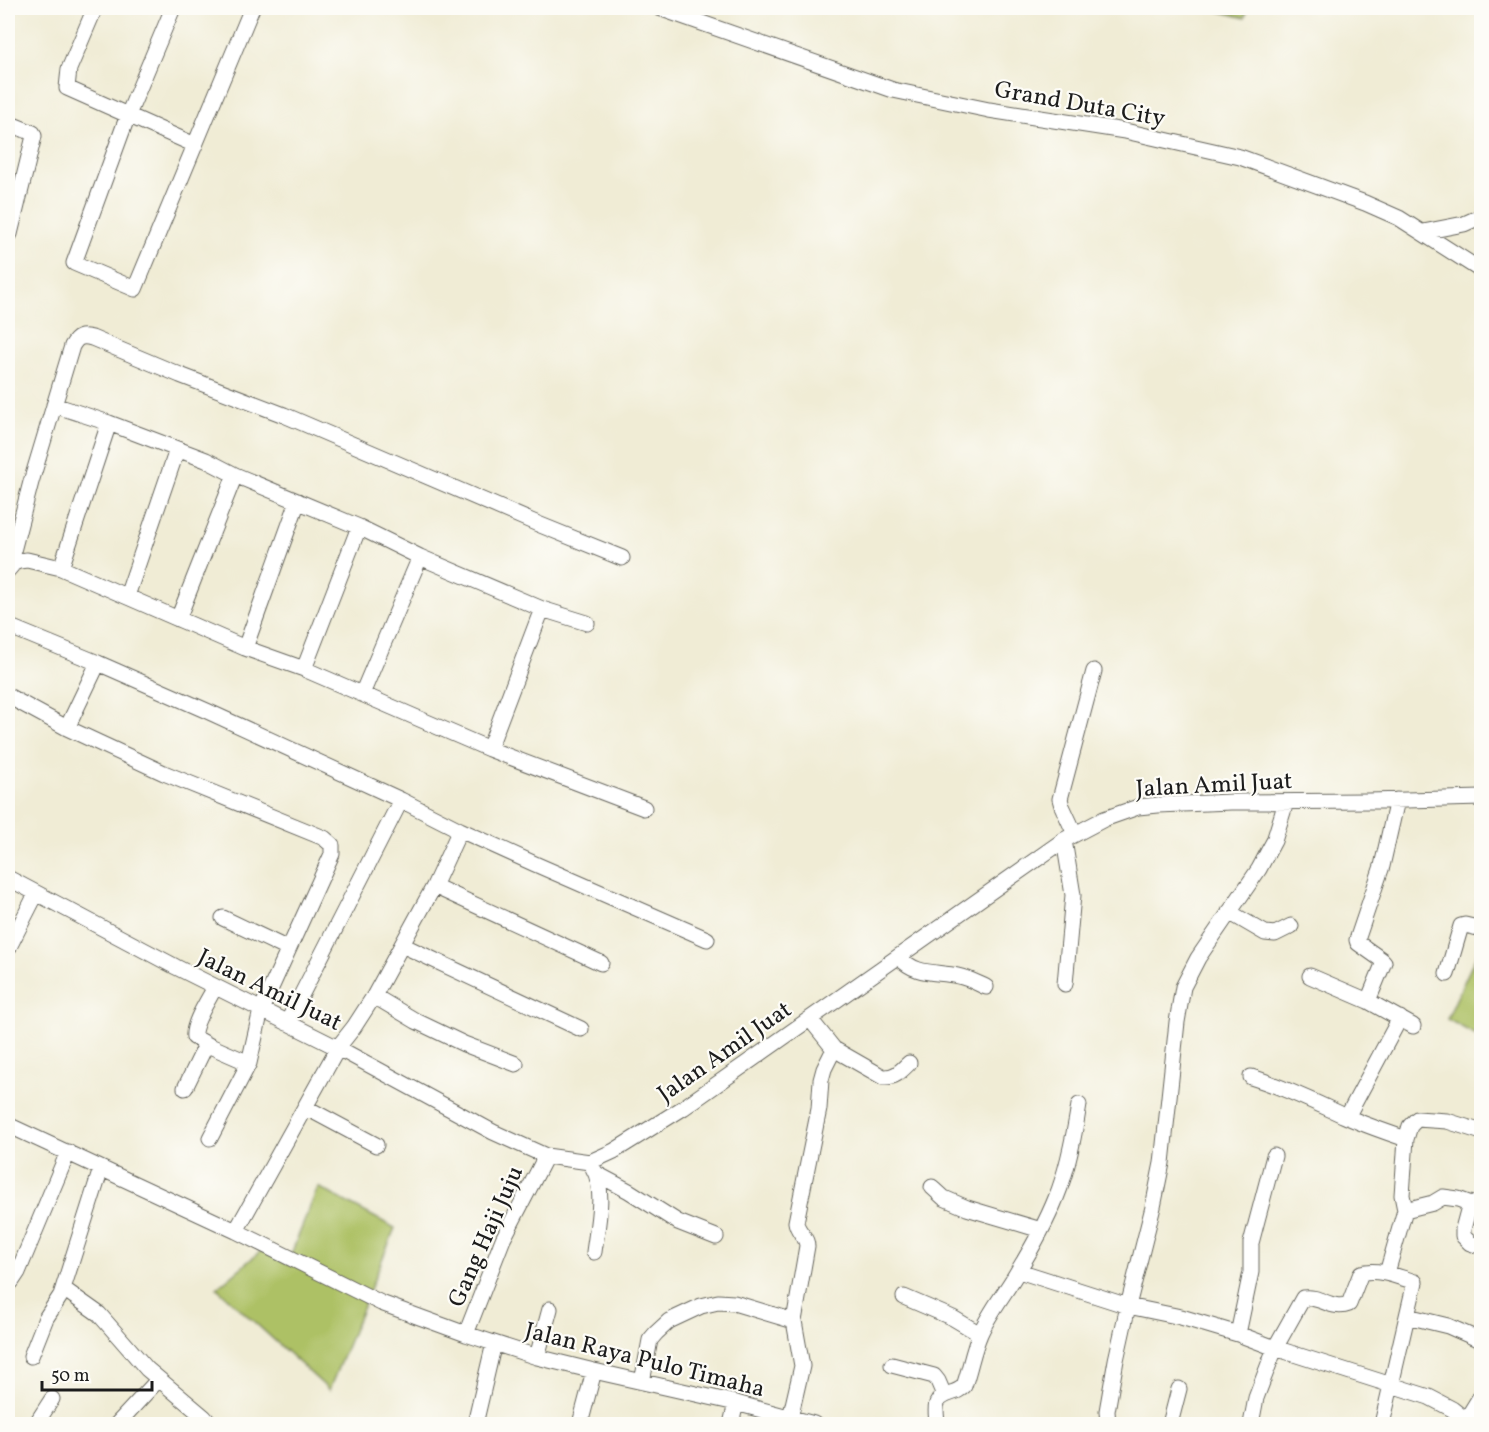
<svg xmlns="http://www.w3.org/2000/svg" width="1489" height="1432" font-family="Vollkorn,serif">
<rect width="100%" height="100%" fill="#fdfcf7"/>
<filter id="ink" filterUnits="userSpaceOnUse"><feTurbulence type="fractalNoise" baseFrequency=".0167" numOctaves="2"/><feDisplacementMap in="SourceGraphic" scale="12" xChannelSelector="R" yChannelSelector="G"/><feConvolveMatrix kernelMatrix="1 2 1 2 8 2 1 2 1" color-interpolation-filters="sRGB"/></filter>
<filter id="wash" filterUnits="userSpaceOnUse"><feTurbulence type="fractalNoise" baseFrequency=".008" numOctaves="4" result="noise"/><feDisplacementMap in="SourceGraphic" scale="24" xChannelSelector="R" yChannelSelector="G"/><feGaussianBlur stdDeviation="1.35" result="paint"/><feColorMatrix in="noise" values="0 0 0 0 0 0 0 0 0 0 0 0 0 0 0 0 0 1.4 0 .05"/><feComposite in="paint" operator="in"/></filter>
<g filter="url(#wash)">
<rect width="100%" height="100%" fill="#f0ecd5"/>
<path fill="#adc165" stroke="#646e40" stroke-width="1.5" d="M1220 8H1248L1245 18 1219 11Z
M1481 945 1482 1038H1481L1447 1019Z
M318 1187 395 1228 329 1390 217 1288 263 1249 287 1264Z"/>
</g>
<g filter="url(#ink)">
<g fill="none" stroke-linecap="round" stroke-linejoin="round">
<g stroke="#66655d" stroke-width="17">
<path id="minor" d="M95 8 69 69 67 88 195 145
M173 8 128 115 74 263 135 289 252 8
M659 8 893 90 989 110 1125 131 1240 157 1365 203 1399 218 1482 271
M8 123 33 133 34 136 10 234
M1423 232 1464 224 1482 216
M54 405 109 423 206 460 235 475 359 527 420 557 542 609 489 749
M61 568 109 423
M8 570 31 482 72 346C77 337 82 335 92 338L180 375 284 415 538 524 622 558
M8 570 14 563 19 561 27 560 61 568 245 648 304 669 489 749 644 808
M127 596 177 450
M542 609 587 623
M178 619 235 475
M8 626 98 663 207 711 401 800 460 830 535 864 707 939
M245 648 298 501
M304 669 359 527
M362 694 420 557
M8 696 67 728 164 773 324 838 332 845V854L261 1010 249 1063 210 1138
M67 728 98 663
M1397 800 1382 866 1357 940 1358 943 1382 960 1384 962 1368 1001 1413 1026
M1075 834 1062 806 1060 799 1094 671
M1064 840 1073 895 1065 984
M8 878 176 967 338 1048 493 1132 546 1156 590 1162 614 1151 683 1108 1064 840 1104 819 1138 807 1158 805 1231 802 1369 801 1482 798
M434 886 601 963
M1229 912 1265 933 1275 934 1291 926
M223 918 288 949
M402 945 581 1029
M8 949 36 894
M899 957C916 976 936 971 958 976 968 978 977 983 986 987
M1447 974 1461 926 1465 925 1482 929
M1310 976 1368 1001
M374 996 416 1021 464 1044 516 1064
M287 1023 401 800
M210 1046 194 1037C192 1024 209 999 215 987
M834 1049 883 1077C895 1078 901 1071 909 1063
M1251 1077C1284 1087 1314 1102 1345 1116 1365 1125 1386 1132 1406 1139L1410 1126 1417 1119 1447 1121 1482 1132
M185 1088 205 1047 210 1046 249 1063
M305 1107 376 1145
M1347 1117 1400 1018
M8 1125 236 1231 381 1303 466 1334 537 1357 594 1371 736 1403 814 1424
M593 1168C606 1189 597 1228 594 1252
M597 1174 629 1191 678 1222 716 1237
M932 1187 944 1198 967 1208 1041 1230
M1470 1203 1463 1229V1236L1470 1243 1482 1247
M1405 1210 1433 1203 1443 1197 1458 1199 1482 1208
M236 1231 339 1046 354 1027 374 996 434 886 460 830
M1019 1271 1128 1306 1181 1317 1238 1334 1275 1348 1429 1397 1452 1409 1471 1424
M1387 1273 1405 1210 1402 1195 1406 1139
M8 1280 12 1281 18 1272 68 1152
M61 1295 101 1169
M904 1297 953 1318 980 1334
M466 1334 503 1239 546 1156
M1238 1334 1251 1272V1243L1274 1156
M31 1356 46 1318 61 1295 64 1292H68L99 1314 147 1369 204 1417 210 1424
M537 1357 550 1309
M892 1365 934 1376 938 1381 944 1395
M642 1382 650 1340 656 1333 669 1321 701 1306 718 1302 734 1303 794 1321
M790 1418 802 1366 794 1321 807 1246C807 1236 797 1232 796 1222L819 1109 821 1080 824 1069 834 1049 810 1019
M1466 1420 1482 1394
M36 1424 52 1399
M117 1424 158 1380
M475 1424 494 1343
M580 1424 594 1371
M731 1424 736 1403
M937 1424C936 1408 932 1399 951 1393 957 1391 960 1390 964 1386 970 1369 973 1350 980 1334 990 1311 1006 1292 1018 1271 1032 1248 1046 1223 1056 1198 1068 1169 1074 1136 1079 1105
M1108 1424 1107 1411 1116 1360 1128 1306 1153 1207 1162 1163 1177 1022 1183 987 1198 958 1259 869 1268 852 1274 841 1286 802
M1170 1424 1179 1389
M1251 1424 1256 1398 1275 1348 1303 1298C1321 1295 1331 1311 1349 1304L1361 1273C1379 1268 1398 1277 1415 1282L1407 1316 1448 1326 1482 1341
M1382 1424 1407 1316"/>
</g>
<use href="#minor" stroke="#fff" stroke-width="15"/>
</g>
</g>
<g text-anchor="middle" stroke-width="4.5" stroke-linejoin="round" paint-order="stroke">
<g font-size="24" fill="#1c1c1c" stroke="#fdfcf7">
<text transform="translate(1080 103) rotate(10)" y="8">Grand Duta City</text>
<text transform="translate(1214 784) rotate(-3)" y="8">Jalan Amil Juat</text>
<text transform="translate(270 989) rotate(26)" y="8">Jalan Amil Juat</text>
<text transform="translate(724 1051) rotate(-35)" y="8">Jalan Amil Juat</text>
<text transform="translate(485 1236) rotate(-66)" y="8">Gang Haji Juju</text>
<text transform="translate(645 1359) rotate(14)" y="8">Jalan Raya Pulo Timaha</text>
</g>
</g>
<rect width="1489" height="1432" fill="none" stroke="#fdfcf7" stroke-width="30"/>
<path d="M42 1381v9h110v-9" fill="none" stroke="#1c1c1c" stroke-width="3"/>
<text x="51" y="1381" font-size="18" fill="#1c1c1c" stroke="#fdfcf7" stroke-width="4.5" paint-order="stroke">50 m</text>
</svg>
